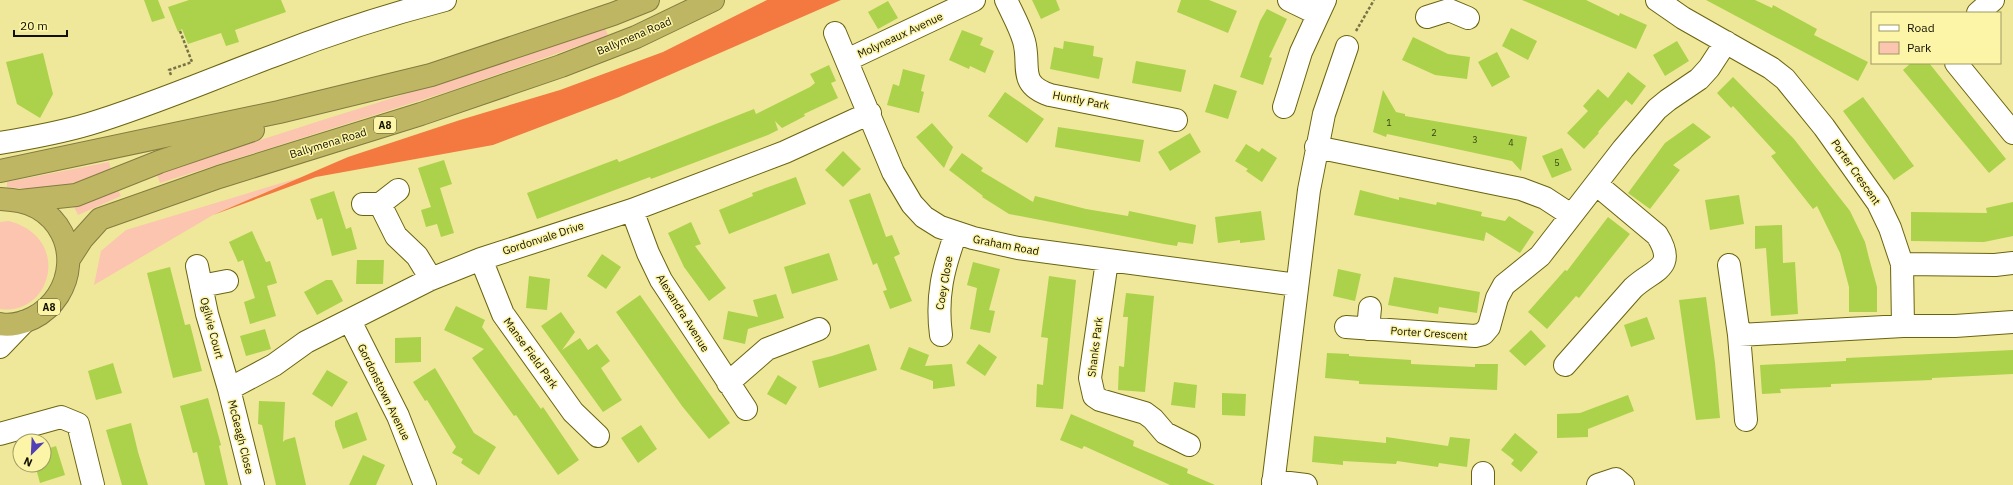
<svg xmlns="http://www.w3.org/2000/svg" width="2013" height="485" font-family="'IBM Plex Sans',sans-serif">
<rect width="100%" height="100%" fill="#efe89a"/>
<path fill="#fcc5af" d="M605 28 608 35 598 39 453 90 160 183 157 175C305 122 457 81 605 28Z
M109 162 112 174 50 191 7 187V182Z
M301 177 213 215 94 285 101 251 126 230Z
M118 190 121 196 78 215 74 207Z
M9 221C73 238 51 317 0 309V222Z"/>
<path fill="#f37940" d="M767 0H841L619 97 493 145 316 177 213 215 348 157 460 120 560 90 663 52Z"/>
<path fill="#abd24a" d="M144 0H158L165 18 152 22Z
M189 0H281L286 12 235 30 239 42 226 46 221 33 188 44 182 29 178 32 168 7Z
M1032 0H1056L1060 10 1041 19Z
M1181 0H1209L1237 11 1228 33 1177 12Z
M1522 0H1586L1619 16 1620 13 1647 25 1636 49Z
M1706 0H1755L1772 8 1773 5 1817 29 1814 35 1868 62 1858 81Z
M888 1 898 18 878 29 868 12Z
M1267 9 1287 19 1269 57 1272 58 1263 85 1240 77 1260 21Z
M1511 28 1537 41 1528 60 1502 46Z
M962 30 983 38 980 45 994 51 985 73 970 66 969 69 949 60Z
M1413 37 1448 54 1470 57 1467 79 1435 75 1402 60Z
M1064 41 1094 46 1093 56 1103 58 1099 79 1050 69 1054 47 1063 49Z
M1677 41 1689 61 1665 76 1653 55Z
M1497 52 1510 77 1492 87 1478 62Z
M43 53 53 94 40 118 17 104 6 62Z
M1136 61 1186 70 1181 92 1132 83Z
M1911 63H1929L2006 159 1989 173 1903 70Z
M829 65 836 81 831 83 838 98 804 114 805 116 782 128 775 121 778 130 768 135 651 179 650 177 537 219 527 193 617 159 619 162 754 109 756 114 810 87 815 83 810 74Z
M903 69 925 75 921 91 924 92 919 113 887 105 893 84 899 86Z
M1628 72 1646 86 1632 105 1626 100 1598 132 1599 133 1584 149 1567 133 1588 111 1583 106 1598 89 1608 98Z
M1733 77 1794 139 1850 211 1865 242 1869 258 1877 287V312H1849V287L1840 253 1817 206 1813 209 1771 156 1776 153 1733 106 1731 108 1717 93Z
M1214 84 1237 91 1228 119 1205 112Z
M1383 90 1396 112 1405 114V116L1527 137 1521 171 1512 161 1387 134 1386 137 1373 132Z
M1005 92 1044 119 1027 143 988 116Z
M1863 97 1914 166 1894 180 1843 111Z
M932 123 953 147 944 168 916 137Z
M1693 123 1711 137 1673 165 1680 170 1650 209 1628 193 1665 143Z
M1058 127 1144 140 1140 162 1055 147Z
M1190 133 1201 152 1170 171 1158 152Z
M1246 144 1259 152 1262 148 1277 158 1262 182 1246 171 1248 169 1235 161Z
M1562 148 1572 170 1552 178 1542 156Z
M843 151 861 169 843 187 825 170Z
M962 153 983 168 981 171 1033 202 1035 196 1086 209 1128 216 1129 211 1196 225 1193 244 1178 242 1177 246 1164 244 1009 214 982 197 983 196 949 170Z
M444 160 452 184 440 188 454 233 441 237 437 224 426 227 421 210 431 207 418 168Z
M796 177 806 204 729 234 719 210 753 196 752 193Z
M1360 190 1399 200V197L1436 205 1437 202 1482 212 1481 216 1505 221 1509 216 1534 232 1520 253 1486 232 1484 241 1354 215Z
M334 191 346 229 351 227 357 249 332 256 322 218 317 220 310 199Z
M870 193 886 237 892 235 900 254 894 257 912 301 890 309 883 291 887 290 877 263 873 265 849 200Z
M1739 195 1744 224 1710 230 1705 200Z
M2013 202V236L1984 242 1911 241V212L1987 213 1986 208Z
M1261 211 1265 240 1240 243V240L1218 243 1215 217Z
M1608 217 1630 234 1579 298 1576 296 1547 329 1528 312 1565 270 1567 271Z
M691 222 701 244 695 246 726 288 709 301 684 267 668 233Z
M1782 225 1783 263 1795 262 1798 314 1771 316 1766 248 1755 249V226Z
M252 231 266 262 270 261 277 283 267 286 276 316 250 324 244 302 255 298 243 260 238 262 229 242Z
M829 253 838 280 792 294 784 267Z
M602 254 621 267 606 289 587 276Z
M357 260H384L383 284H356Z
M973 262 1000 269 989 310 995 311 990 333 970 329 977 288 967 285Z
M170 267 185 325 190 324 202 371 173 378 147 273Z
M1338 269 1361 274 1355 301 1333 296Z
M529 276 550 279 547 310 526 308Z
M1049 276 1076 280 1063 409 1036 407 1037 384 1043 385 1048 338 1041 337Z
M1394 277 1480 292 1477 313 1439 307 1438 314 1388 305Z
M326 280H332L343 301 317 315 304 292Z
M1126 293 1154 296 1145 392 1118 390 1119 366 1124 367 1128 317H1123Z
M776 294 784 318 748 329 745 344 723 339 728 311 758 317 753 300Z
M640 295 730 423 709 439 682 406 616 312Z
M1706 297 1715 363 1720 418 1696 420 1679 300Z
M456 306 485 320 482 327 541 409 543 407 579 460 558 475 516 415 514 416 472 358 484 349 444 330Z
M561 312 575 332 562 350 580 338 588 350 597 344 610 361 601 368 622 400 603 412 541 326Z
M1647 317 1655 339 1631 347 1624 325Z
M265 329 271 349 246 356 240 336Z
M1531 330 1546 346 1525 366 1509 351Z
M421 337V362L395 363V338Z
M869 344 877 370 819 388 812 361 832 356Z
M979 344 997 357 985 376 966 363Z
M909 347 929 355 925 366 952 364 955 386 933 389V381L900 369Z
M2013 350V374L1932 378V380L1831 384V387L1780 389 1781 393 1762 394 1760 365 1846 361V358Z
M1327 353 1349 354V356L1411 360V364L1475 367V364H1498L1497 390 1359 384V381L1325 378Z
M113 363 122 393 96 400 88 371Z
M435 368 474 433 496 447 479 475 461 463 463 459 452 453 456 447 427 400 425 401 413 382Z
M327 370 348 382 332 407 312 394Z
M778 375 797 387 786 405 767 394Z
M1174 382 1197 385 1195 408 1171 405Z
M1222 393 1246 394 1245 416 1222 415Z
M1628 395 1634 411 1588 429V437L1557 438V414L1580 413Z
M208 398 221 445 219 446 228 485H205L197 452 193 453 180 406Z
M259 401 285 402 283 442 285 440 295 437 306 485H276L262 425 258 424Z
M357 412 367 440 343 449 335 426V421Z
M1071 414 1134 441 1133 446 1188 469 1187 473 1215 485H1170L1084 446 1082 449 1060 440Z
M131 423 138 452 148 485H122L106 430Z
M641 425 657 449 638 463 621 438Z
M1515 433 1538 452 1521 472 1511 464 1514 460 1501 450Z
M1314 436 1386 443V437L1448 446 1450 437 1470 439 1467 467 1439 463 1438 467 1397 461 1396 464 1343 461V465L1312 462Z
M56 446 65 475 40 483 35 465H44V450Z
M363 455 385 465 376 485H349Z"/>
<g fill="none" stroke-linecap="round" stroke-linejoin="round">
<g stroke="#6b630f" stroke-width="24">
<path id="minor" d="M1006 0C1012 13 1020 27 1024 41 1031 66 1017 84 1050 95L1176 120
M1289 0 1318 14
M1657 0 1683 18 1771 68 1785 79 1824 127 1878 203 1890 228 1902 264 1903 326
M1978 13 1993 0
M1427 17 1449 10 1468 18
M835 33 893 172 912 204 924 217 940 227 973 238 1018 248 1297 285
M847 60 974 0
M1956 63 2013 133
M1284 107 1301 52 1325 0
M0 143C30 138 59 133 89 124 152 105 211 79 273 56 329 34 387 15 445 0
M1316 147 1521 189 1545 198 1571 215
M363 204H380L398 190
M380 204 396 236 417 256 431 279
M632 210 648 253 661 280 746 409
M481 259 503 314 573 412 598 436
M1107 261 1090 378 1094 396 1100 400 1145 413 1153 419 1165 433 1189 445
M1902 264 1995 265 2013 263
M1729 265 1739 335 1746 420
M197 266 207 314 229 389 253 485
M201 286 227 281
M350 321 398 416 425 485
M1346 327 1475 336 1483 334 1489 327 1497 298 1504 285 1540 256 1623 149 1657 109 1668 100 1699 79 1709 68 1726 42
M1368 329 1370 308
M941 335C936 296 943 269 956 233
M1739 335 1903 326H1955L2013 322
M0 347 24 322
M1565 365 1633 288C1653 269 1678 269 1657 235L1596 184
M728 383 767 349 819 329
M229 389 274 365 306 342 431 279 481 259 632 210 785 152 870 113
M0 434 61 417 78 424 93 485
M1483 473V485
M1273 481 1306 485
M1273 485 1309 190 1324 114 1347 47
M1598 485 1616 479 1623 485"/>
</g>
<g stroke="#827c40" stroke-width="24">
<path id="highway" d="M0 171 279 112 431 75 613 14 648 0
M0 199C14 200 26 201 38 208 82 234 76 296 33 318 23 323 10 326 0 324
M20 201 76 195 159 162 253 130
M69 259 82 239 100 219 219 177 421 114 561 66 636 37 713 0"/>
</g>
<path stroke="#777346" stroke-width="2.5" stroke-dasharray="3 2" stroke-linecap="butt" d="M1356 31 1374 0
M171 75 169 70 192 62 180 31"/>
<use href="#minor" stroke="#fff" stroke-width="22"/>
<use href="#highway" stroke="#beb663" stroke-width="22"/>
</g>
<g text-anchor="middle" stroke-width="3" stroke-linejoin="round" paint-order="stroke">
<g font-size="9" fill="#384012">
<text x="1389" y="126">1</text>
<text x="1434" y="136">2</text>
<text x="1475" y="143">3</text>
<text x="1511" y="146">4</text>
<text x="1557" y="166">5</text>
</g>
<g fill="#fcf5a7" stroke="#585532" stroke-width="1">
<rect x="374" y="117" width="22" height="16" rx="3"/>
<rect x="38" y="299" width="22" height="16" rx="3"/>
</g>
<g font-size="10" font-weight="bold" fill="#121000">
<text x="385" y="129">A8</text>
<text x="49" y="311">A8</text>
</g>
<g font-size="11" fill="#121000" stroke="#fcf5a7">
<text transform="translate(900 35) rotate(-25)" y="4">Molyneaux Avenue</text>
<text transform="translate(634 36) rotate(-23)" y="4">Ballymena Road</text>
<text transform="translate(1081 100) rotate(11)" y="4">Huntly Park</text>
<text transform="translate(328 143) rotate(-17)" y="4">Ballymena Road</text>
<text transform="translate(1856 172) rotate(55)" y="4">Porter Crescent</text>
<text transform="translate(543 238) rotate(-18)" y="4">Gordonvale Drive</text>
<text transform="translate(1006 245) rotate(11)" y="4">Graham Road</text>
<text transform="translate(944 283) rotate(-80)" y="4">Coey Close</text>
<text transform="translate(683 313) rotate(58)" y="4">Alexandra Avenue</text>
<text transform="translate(212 328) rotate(75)" y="4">Ogilvie Court</text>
<text transform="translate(1429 333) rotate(4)" y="4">Porter Crescent</text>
<text transform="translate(1095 347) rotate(-83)" y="4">Shanks Park</text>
<text transform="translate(531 353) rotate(54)" y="4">Manse Field Park</text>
<text transform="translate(384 392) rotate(64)" y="4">Gordonstown Avenue</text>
<text transform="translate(241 437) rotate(76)" y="4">McGeagh Close</text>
</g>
</g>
<rect x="1871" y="12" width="130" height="52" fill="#fcf5a7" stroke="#9e9964"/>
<rect x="1879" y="25" width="20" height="6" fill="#ffffff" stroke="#9e9964"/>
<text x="1907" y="32" font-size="12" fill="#121000">Road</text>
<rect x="1879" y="42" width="20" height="12" fill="#fcc5af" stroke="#9e9964"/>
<text x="1907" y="52" font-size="12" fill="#121000">Park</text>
<g transform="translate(32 453) rotate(204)"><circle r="19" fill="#fcf5a7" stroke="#9e9964"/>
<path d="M0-3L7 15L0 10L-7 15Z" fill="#5240b7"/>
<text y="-6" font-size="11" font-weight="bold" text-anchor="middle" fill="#121000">N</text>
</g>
<path d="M14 30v6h53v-6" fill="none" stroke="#121000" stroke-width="2"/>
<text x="20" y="30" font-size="12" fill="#121000" stroke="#fcf5a7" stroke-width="3" paint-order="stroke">20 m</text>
</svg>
